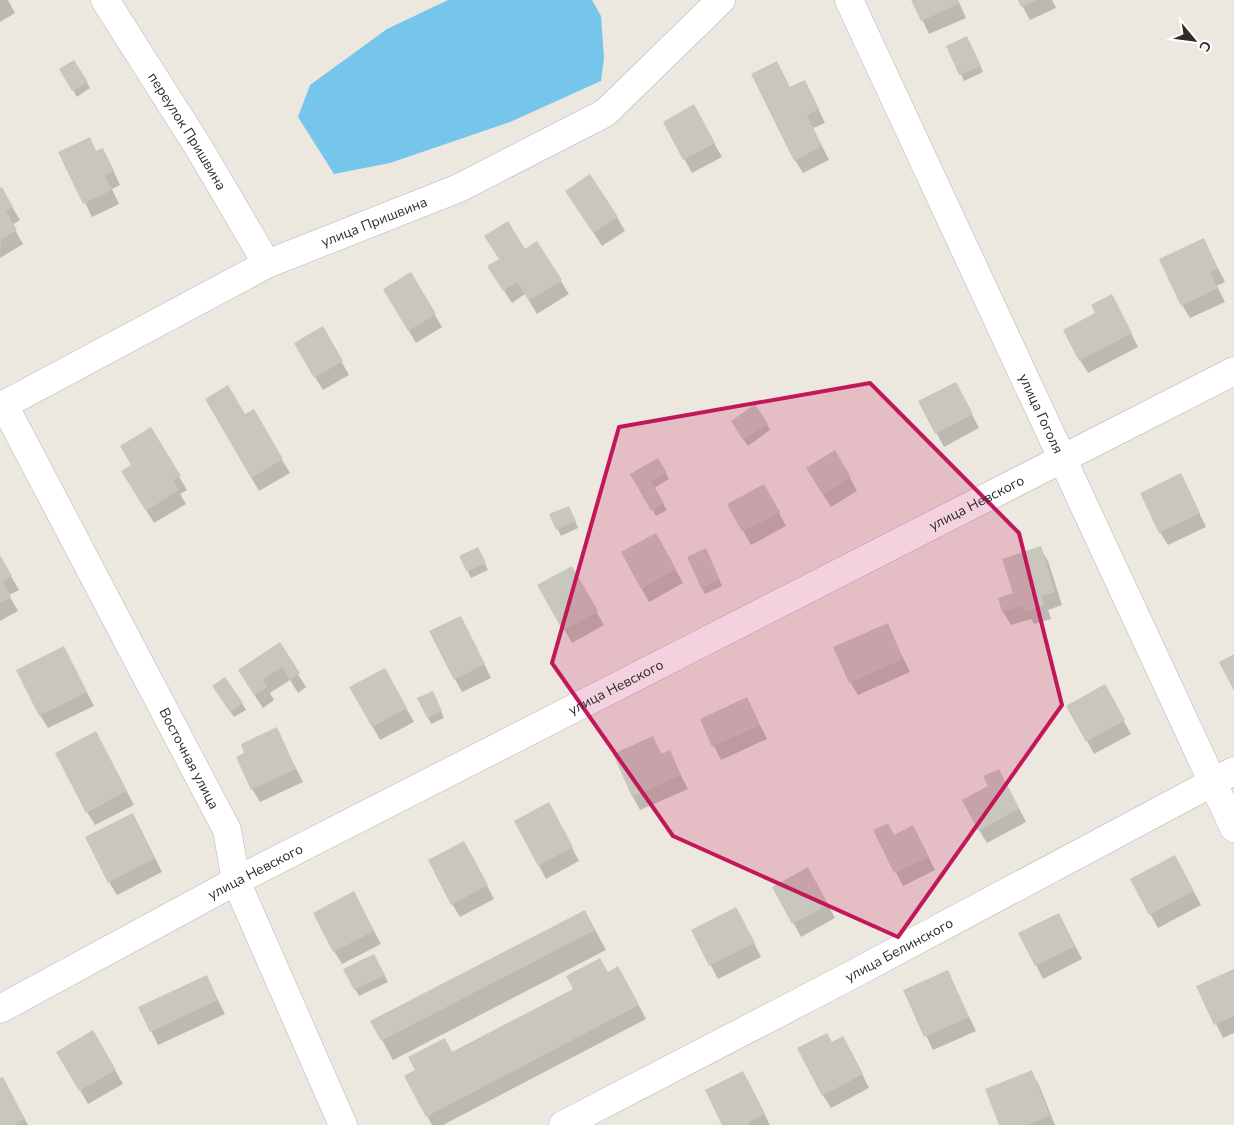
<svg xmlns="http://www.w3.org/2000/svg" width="1234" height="1125" font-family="'Nunito Sans',sans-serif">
<rect width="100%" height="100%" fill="#ede8df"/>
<path fill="#76c5eb" d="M448 0H592L601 16 604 58 601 81 510 122 390 163 334 174 298 117 310 85 387 29Z"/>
<path fill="#0003" d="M0 0H8L15 13 0 22Z
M913 0H958L966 18 929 34Z
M1019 0H1052L1056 8 1030 20Z
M970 44 983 72 964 81 948 47Z
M74 61 90 88 77 97 61 70Z
M790 88 812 95 825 123 813 128 829 160 803 173 795 160Z
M693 106 722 157 692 173 664 122Z
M89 139 97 152 110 163 120 185 112 189 119 204 92 217 60 152Z
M1 188 20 220 12 225 23 244 0 258Z
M575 204 617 217 625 231 602 246Z
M1203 239 1225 282 1217 286 1225 302 1190 318 1182 305Z
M537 243 569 294 537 314 525 294 512 303 497 280 525 251Z
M411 274 442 327 416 343 384 289Z
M1119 309 1138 347 1088 373 1080 360 1097 314Z
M322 328 349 375 323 390 295 344Z
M963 397 979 428 944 447 920 402Z
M206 399 244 416 253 411 290 473 259 491Z
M767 424 770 430 748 446 736 428Z
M151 429 187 490 180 494 186 504 154 523 131 485 133 466Z
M658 460 669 479 654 488 667 510 656 516 632 474Z
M1181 475 1206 527 1168 545 1160 532Z
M850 478 857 491 831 507 815 482Z
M764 485 786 526 751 545 729 505Z
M572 514 578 528 561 536 551 515Z
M656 534 683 583 649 602 622 553Z
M1040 548 1048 561 1062 605 1048 610 1051 619 1034 624 1031 619 1011 625 1003 612 999 599 1015 594Z
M481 555 488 570 471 578 468 572Z
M709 556 722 586 705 594 688 558Z
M0 557 19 590 9 595 18 611 0 621Z
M571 567 604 625 572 643 539 585Z
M887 625 910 672 858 695 850 682Z
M468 631 491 678 462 692 455 679Z
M279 644 306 687 298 693 290 680 270 693 274 700 263 708 247 684Z
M71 661 94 706 48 728 40 715Z
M384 669 414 722 380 740 351 687Z
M1104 686 1131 734 1094 754 1087 741Z
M217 692 242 703 246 710 234 717Z
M419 698 436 699 444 718 431 724Z
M747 699 767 739 721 760 701 720Z
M276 729 303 782 260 802 252 789 246 753Z
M653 738 662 755 669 752 688 789 640 810 633 797Z
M103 746 134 805 95 825 87 812Z
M1006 783 1026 822 987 843 979 830 989 786Z
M556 817 579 861 546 879 516 822Z
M140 828 162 872 117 895 109 882Z
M875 831 920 840 935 870 903 886Z
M472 856 494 899 460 917 452 904Z
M1182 870 1201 905 1158 928 1131 880Z
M816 882 835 918 801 937 774 887Z
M361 906 381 944 342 964 334 951Z
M585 911 606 950 393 1060 382 1040Z
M1059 914 1082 959 1043 979 1036 965Z
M743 921 761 957 718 979 692 931Z
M377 961 388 982 359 996 345 970Z
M947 971 976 1031 933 1050 905 991Z
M1234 971V1033L1223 1038 1198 987Z
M608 973 626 981 646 1019 443 1125H432L427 1116 452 1053Z
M206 976 225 1014 158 1045 140 1008Z
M93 1032 123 1084 88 1104 58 1052Z
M851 1051 869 1088 831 1108 823 1095Z
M743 1072 750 1085 770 1125H724Z
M1031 1072 1039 1085 1055 1125H1000Z
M0 1080 10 1092 28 1125H0Z"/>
<path fill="#c9c6bd" d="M911 0H957L959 4 921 21Z
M1018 0H1037L1021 7Z
M967 36 981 66 959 75 946 46Z
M74 60 88 82 72 91 59 69Z
M777 61 790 87 805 80 819 109 807 115 822 146 794 161 751 74Z
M694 104 715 143 683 160 663 122Z
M90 137 96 151 103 148 114 171 105 176 112 190 83 204 58 152Z
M590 174 618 217 593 233 565 191Z
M2 187 13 207 6 211 17 230 0 240V188Z
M508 221 525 249 537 241 562 280 529 301 517 282 503 291 487 266 499 259 484 236Z
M1204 238 1218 269 1210 272 1218 288 1181 306 1159 259Z
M411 272 436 314 408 331 383 289Z
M1112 294 1132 333 1079 361 1063 330 1095 313 1091 305Z
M323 326 343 361 314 378 294 343Z
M956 382 973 414 935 434 918 401Z
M228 385 245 414 254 409 283 459 251 478 205 399Z
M755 404 768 424 743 440 731 421Z
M151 427 181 476 173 480 179 490 146 511 121 471 131 465 120 446Z
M835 450 851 477 823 495 806 468Z
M658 458 667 473 651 481 664 503 651 511 630 474Z
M1181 473 1200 513 1159 533 1140 493Z
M764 484 780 512 742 532 727 504Z
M569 506 576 521 556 530 549 514Z
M656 533 676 569 641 589 621 552Z
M1041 546 1055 592 1041 596 1044 605 1025 612 1023 606 1002 612 998 598 1013 593 1002 559Z
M478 547 486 563 467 572 459 556Z
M706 548 720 580 701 588 687 557Z
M0 555 12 576 3 581 11 597 0 603Z
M572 566 598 611 563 631 537 585Z
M461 616 485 664 454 680 429 631Z
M888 623 903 659 849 683 833 647Z
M280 642 300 673 290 680 282 667 263 680 267 687 254 695 238 670Z
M64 646 87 692 39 716 16 670Z
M1234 654V691L1219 662Z
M385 668 407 708 372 727 349 687Z
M225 677 243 703 230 712 212 686Z
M1105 684 1125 720 1086 742 1066 706Z
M433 691 442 711 427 718 417 698Z
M747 697 760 725 712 747 700 719Z
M277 727 296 769 251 790 236 757 244 753 241 744Z
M96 731 127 791 86 813 55 753Z
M653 736 661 754 670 750 681 775 632 797 613 754Z
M999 769 1019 809 978 831 962 800 988 786 983 776Z
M549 802 573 847 538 866 514 821Z
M133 813 155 858 108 883 85 837Z
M888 823 894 835 913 825 929 857 894 873 873 830Z
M464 841 488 885 451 905 428 860Z
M1175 855 1194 891 1149 915 1130 879Z
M808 867 828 905 792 924 772 887Z
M354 891 374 931 333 952 313 913Z
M736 907 755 943 709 966 691 930Z
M585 910 595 930 381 1041 370 1021Z
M1059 913 1075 946 1035 966 1018 933Z
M374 954 385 975 354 990 343 969Z
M600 958 608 972 618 966 639 1005 426 1117 404 1076 415 1070 408 1057 445 1038 452 1052 573 989 566 976Z
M1234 969V1016L1214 1025 1196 986Z
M948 970 969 1017 924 1037 903 990Z
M207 975 218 1000 150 1032 138 1007Z
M93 1030 116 1070 79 1091 56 1052Z
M827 1033 832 1042 843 1036 863 1074 822 1096 797 1048Z
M1032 1070 1050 1116 1028 1125H999L985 1089Z
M743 1071 765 1114 748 1123 749 1125H722L705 1090Z
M3 1077 25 1119 15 1125H0V1078Z"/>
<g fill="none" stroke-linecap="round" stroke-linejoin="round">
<g stroke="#b2b4bf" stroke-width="29">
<g id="minor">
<path id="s1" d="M105 0 199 148 267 264"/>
<path id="s2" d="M849 0 1234 828"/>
<path id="s3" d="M4 405 227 830 236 881 343 1125"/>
<path id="s4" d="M0 407 267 264 459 188 605 113 721 0"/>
<path id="s5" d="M0 1009 236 881 1234 371"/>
<path id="s6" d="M563 1125 844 979 1234 771"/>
</g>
</g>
<use href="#minor" stroke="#fff" stroke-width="28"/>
</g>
<path fill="#c2185b" fill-opacity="0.2" stroke="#c2185b" stroke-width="4" stroke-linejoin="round" d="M870 383 1019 533 1062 705 898 937 673 836 552 663 619 427Z"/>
<g text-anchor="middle" stroke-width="4" stroke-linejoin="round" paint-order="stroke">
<g font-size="14" fill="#2c2c2c" stroke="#fff">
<text dy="5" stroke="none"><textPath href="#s1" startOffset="155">переулок Пришвина</textPath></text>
<text dy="5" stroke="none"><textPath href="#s4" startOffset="418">улица Пришвина</textPath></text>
<text dy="5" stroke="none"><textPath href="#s2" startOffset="456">улица Гоголя</textPath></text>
<text dy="5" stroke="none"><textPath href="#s5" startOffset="1100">улица Невского</textPath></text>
<text dy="5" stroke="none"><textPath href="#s5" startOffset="695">улица Невского</textPath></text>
<text dy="5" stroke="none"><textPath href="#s3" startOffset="399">Восточная улица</textPath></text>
<text dy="5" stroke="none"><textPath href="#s5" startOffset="290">улица Невского</textPath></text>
<text dy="5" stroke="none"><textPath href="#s6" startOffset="379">улица Белинского</textPath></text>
</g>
</g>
<g transform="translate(1194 40) rotate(119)" stroke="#ffffff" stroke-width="4" paint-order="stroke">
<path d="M0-4L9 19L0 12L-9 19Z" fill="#2c2c2c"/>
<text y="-8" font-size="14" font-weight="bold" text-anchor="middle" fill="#2c2c2c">С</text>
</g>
</svg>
